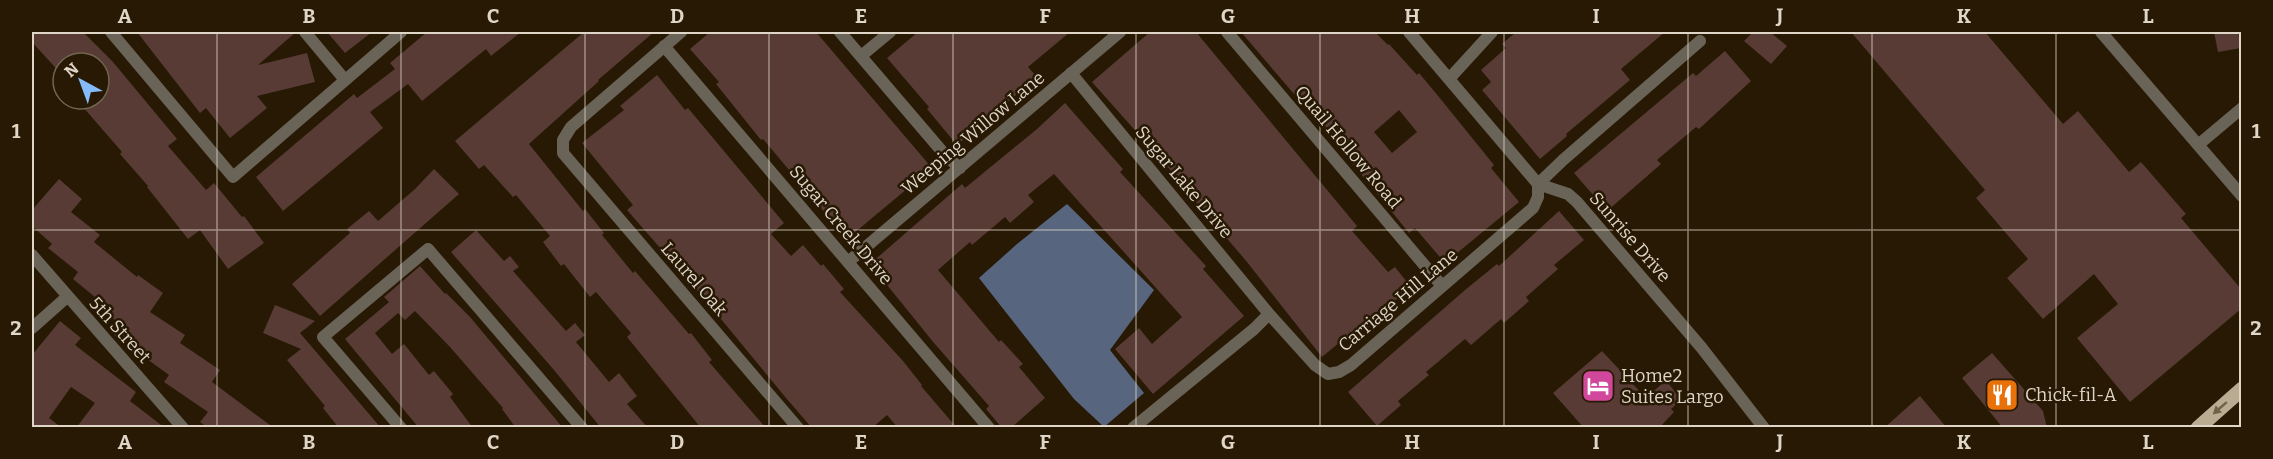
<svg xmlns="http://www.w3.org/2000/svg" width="2273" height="459" font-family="Bitter,serif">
<rect width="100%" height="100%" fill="#271903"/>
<path fill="#57657f" d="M1067 204 1154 290 1110 350 1144 393 1104 427 1074 399 979 278 1017 244Z"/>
<path fill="#573b34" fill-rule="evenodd" d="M32 32H83L113 62 177 139 168 146 206 190 214 183 242 217 244 216 264 243 228 269 200 230 188 239 147 187 148 186 120 154 122 152 76 99H99V63H63V76L32 42Z
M137 32H296L258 65 307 53 315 82 257 96 267 108 230 138 206 108 200 113Z
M327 32H372L345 53Z
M427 32H521L491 56 486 49 422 101 408 84 370 112 383 128 283 211 256 177 354 94 357 98 395 69 390 63Z
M584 32H654L598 80 599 81 529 144 583 211 585 209 604 233 602 235 633 273 635 271 689 334 691 333 712 360 709 362 766 428H701L627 337 631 333 596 292 590 297 564 264 561 266 543 242 550 236 516 195 513 197 484 165 479 169 455 141Z
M710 32H816L932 168 847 239 763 139 761 140 716 84 719 82 690 49Z
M918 32H1070L1028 67 1037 77 957 145 927 109 929 107 887 58Z
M1150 32H1196L1357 226 1352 231 1388 272 1395 267 1411 287 1372 320 1370 317 1322 357 1247 262 1172 174 1173 173 1092 82Z
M1241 32H1375L1388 45 1389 44 1417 75 1419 73 1439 97 1494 165 1491 168 1519 202 1445 263 1415 228 1409 233 1336 143ZM1399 110 1417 132 1392 153 1374 132Z
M1516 32H1665L1621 69 1630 80 1566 134 1567 136 1540 159 1482 90 1491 82 1481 70 1506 48 1502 44Z
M1753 32H1770L1787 46 1771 64 1744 41Z
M1851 32H1985L2063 124 2078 111 2129 172 2141 162 2186 214 2181 218 2241 289V309L2130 402 2077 338 2118 304 2094 274 2043 319 2007 278 2028 259 1976 198 1985 190Z
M2214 32H2238L2241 48 2218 52Z
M1725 51 1751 81 1699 129 1696 127 1657 160 1661 164 1607 211 1574 173 1693 73 1696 76Z
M657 75 685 110 688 108 784 223 771 234 791 256 803 245 821 266 823 264 844 289 840 292 903 361 922 385 921 386 957 428H898L887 415 872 428H812L786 398 702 296 627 210 633 205 582 143 624 110 620 106Z
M1065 103 1123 169 1120 172 1206 266 1203 269 1244 316 1153 394 1115 349 1139 328 1152 344 1182 317 1054 174 1028 195 1034 202 1010 223 1005 217 972 245 970 242 938 270 999 342 1001 340 1023 364 1019 367 1045 398 1011 428H1002L986 409 989 406 934 343 870 264 962 184 965 188 1037 129Z
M434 169 459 194 320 316 292 284 350 233 347 229 369 211 378 221 415 189Z
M59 179 82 199 71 212 100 235 94 242 137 277 138 275 163 293 150 312 185 335 180 343 220 370 212 382 274 428H208L200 422 208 412 164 382 169 375 114 335 122 325 109 316 112 311 73 279 78 272 48 248 52 244 32 226V210Z
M1559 211 1584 240 1554 265 1558 269 1526 297 1529 301 1504 323 1501 319 1471 345 1465 339 1426 372 1429 375 1398 401 1401 405 1377 426 1348 392 1465 290 1497 264 1499 266Z
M476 230 504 261 510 256 519 267 513 271 566 331 575 323 585 335 576 342 609 382 619 373 637 396 627 404 648 428H601L554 370 451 252Z
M420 266 445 294 446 293 470 317 563 428H516L502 409 503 408 450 347 415 311 405 320 398 313 375 333 392 354 404 344 429 375 434 371 453 394 450 397 473 428H419L345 339 389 302 384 297Z
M275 305 315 321 300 333 381 428H339L323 408 325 406 287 360 301 349 263 333Z
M60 321 81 338 75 345 136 392 130 401 165 428H76L95 403 71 387 49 418 62 428H32V355Z
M1602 351 1646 398 1666 380 1681 400 1671 409 1674 412 1659 428H1584L1553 393Z
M1992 353 2043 411 2047 428H2003L1962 378Z
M1920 396 1947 428H1884Z"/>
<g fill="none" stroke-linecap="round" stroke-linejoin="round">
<path stroke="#6a6357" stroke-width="12" d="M111 32 233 177 401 32
M305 32 345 80
M681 32 571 127 563 140V153L798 428
M840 32 946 156 960 168
M1227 32 1442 286
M1409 32 1538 184 1568 194 1577 202 1701 347 1764 428
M2101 32 2242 196
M664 46 989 428
M861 56 890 32
M1071 73 1269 314 1315 365 1328 374 1339 372 1351 365 1533 208 1538 197V184L1563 160 1700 41
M1449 79 1492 32
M2198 145 2242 108
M32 255 183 428
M848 262 1120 32
M32 328 67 297
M401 428 323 337 428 249 582 428
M1133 428 1254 329 1269 314"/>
<path stroke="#b9ac92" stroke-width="15" d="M2198 428 2242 389"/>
</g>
<defs><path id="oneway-solid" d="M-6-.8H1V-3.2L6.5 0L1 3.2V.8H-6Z" transform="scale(1.5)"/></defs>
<use fill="#70624a" href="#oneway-solid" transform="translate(2220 408) rotate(139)"/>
<path fill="none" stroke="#dfd6c8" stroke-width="1.5" stroke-opacity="0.55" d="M217 32V428M401 32V428M585 32V428M769 32V428M953 32V428M1136 32V428M1320 32V428M1504 32V428M1688 32V428M1872 32V428M2056 32V428M32 230H2242"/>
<defs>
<g id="hotel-square" transform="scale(1.725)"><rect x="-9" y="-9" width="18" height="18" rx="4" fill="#d1479c" stroke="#271903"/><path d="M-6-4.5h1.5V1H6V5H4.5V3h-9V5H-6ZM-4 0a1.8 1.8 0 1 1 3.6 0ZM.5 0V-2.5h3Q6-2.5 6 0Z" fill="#fff"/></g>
<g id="restaurant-square" transform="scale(1.725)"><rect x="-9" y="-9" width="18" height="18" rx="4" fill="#e8710a" stroke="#271903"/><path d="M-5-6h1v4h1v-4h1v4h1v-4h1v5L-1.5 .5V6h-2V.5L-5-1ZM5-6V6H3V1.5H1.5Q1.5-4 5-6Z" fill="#fff"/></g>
</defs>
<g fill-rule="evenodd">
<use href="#hotel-square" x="1598" y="386"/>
<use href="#restaurant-square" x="2002" y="395"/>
</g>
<g text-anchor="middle" stroke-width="5" stroke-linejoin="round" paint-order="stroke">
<g font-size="18" fill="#dfd6c8" stroke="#271903">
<text transform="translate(973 133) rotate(-40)" y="6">Weeping Willow Lane</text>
<text transform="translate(1348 147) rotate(50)" y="6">Quail Hollow Road</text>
<text transform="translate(1184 182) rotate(50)" y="6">Sugar Lake Drive</text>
<text transform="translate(841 225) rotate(50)" y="6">Sugar Creek Drive</text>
<text transform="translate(1630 237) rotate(49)" y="6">Sunrise Drive</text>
<text transform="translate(694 279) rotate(49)" y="6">Laurel Oak</text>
<text transform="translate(1398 300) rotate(-40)" y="6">Carriage Hill Lane</text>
<text transform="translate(120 330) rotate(48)" y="6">5th Street</text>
</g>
<g font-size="18" fill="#dfd6c8" stroke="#271903" text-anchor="start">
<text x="1621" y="382">Home2<tspan x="1621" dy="21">Suites Largo</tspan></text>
<text x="2025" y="401">Chick-fil-A</text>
</g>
</g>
<rect width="2273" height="459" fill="none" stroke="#271903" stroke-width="66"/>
<g transform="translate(81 81) rotate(319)"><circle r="28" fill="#271903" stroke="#716552" stroke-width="1.5"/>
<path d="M0-4.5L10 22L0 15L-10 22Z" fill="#85bbfb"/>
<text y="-9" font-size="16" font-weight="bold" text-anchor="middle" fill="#dfd6c8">N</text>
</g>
<rect x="33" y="33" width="2207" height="393" fill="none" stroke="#dfd6c8" stroke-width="2"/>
<g font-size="20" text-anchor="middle" font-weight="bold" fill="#dfd6c8">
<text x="125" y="23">A</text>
<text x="309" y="23">B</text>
<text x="493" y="23">C</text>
<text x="677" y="23">D</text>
<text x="861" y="23">E</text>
<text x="1045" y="23">F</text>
<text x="1228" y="23">G</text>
<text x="1412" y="23">H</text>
<text x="1596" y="23">I</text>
<text x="1780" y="23">J</text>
<text x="1964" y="23">K</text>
<text x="2148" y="23">L</text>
<text x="16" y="138">1</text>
<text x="2256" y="138">1</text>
<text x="16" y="335">2</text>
<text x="2256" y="335">2</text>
<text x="125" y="449">A</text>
<text x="309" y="449">B</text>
<text x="493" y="449">C</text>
<text x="677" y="449">D</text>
<text x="861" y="449">E</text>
<text x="1045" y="449">F</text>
<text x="1228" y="449">G</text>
<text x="1412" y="449">H</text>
<text x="1596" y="449">I</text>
<text x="1780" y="449">J</text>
<text x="1964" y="449">K</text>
<text x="2148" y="449">L</text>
</g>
</svg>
